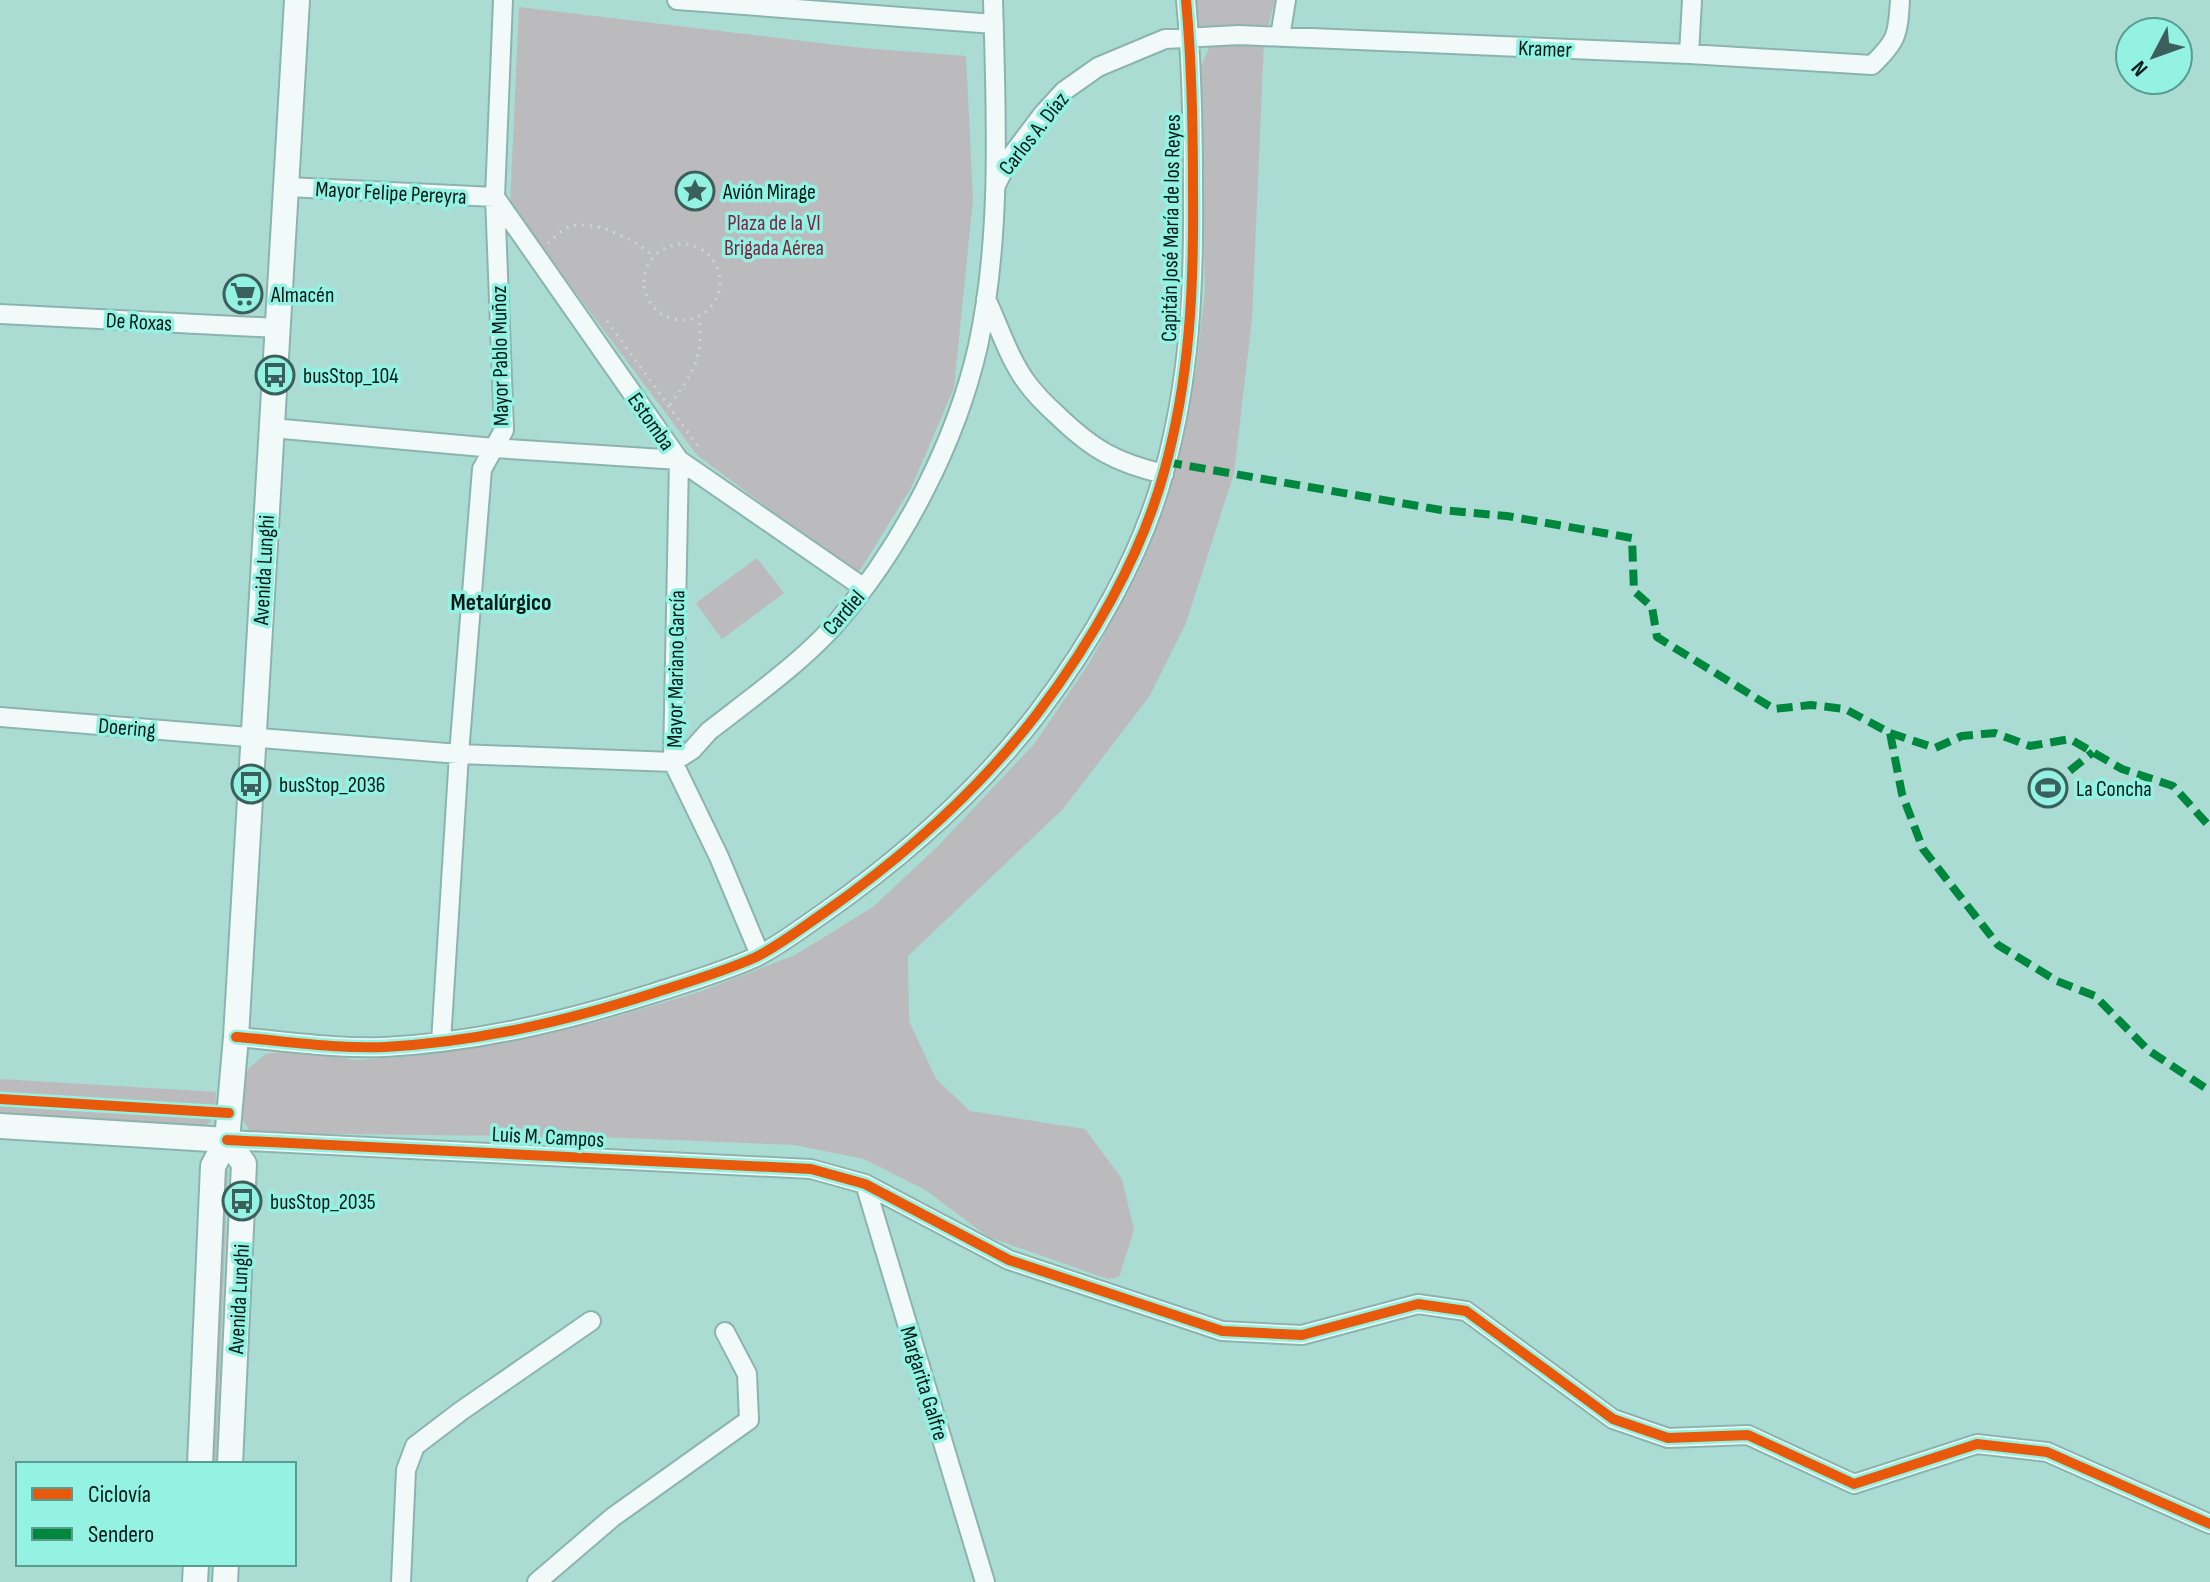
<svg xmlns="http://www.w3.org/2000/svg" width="2210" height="1582" font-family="'Sofia Sans Condensed',sans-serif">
<rect width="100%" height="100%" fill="#aadcd4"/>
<path fill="#bbbabc" d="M1196 0H1275L1268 27 1259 31H1200L1196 23Z
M519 7 862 48 966 56 973 199 954 388 911 488 857 575 697 455 510 205Z
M1264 41 1252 319 1234 473 1186 623 1149 697 1063 809 908 956 909 1021 936 1079 970 1111 1085 1129 1122 1179 1134 1230 1119 1277 1108 1279 988 1237 927 1191 864 1159 794 1145 602 1137 263 1133 249 1130 239 1114 242 1080 250 1067 266 1054 295 1050 356 1060 417 1056 494 1044 605 1020 699 992 795 955 873 907 938 846 1035 743 1090 662 1139 570 1174 471 1196 371 1205 291 1199 71 1211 43Z
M757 558 784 593 722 639 696 603Z
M0 1079 216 1092C215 1111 218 1120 200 1129L0 1117Z
M225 1170H228L216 1464H212Z"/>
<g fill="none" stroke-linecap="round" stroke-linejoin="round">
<g stroke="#8cb4ae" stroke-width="22">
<path id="minor" d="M677 0 994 24
M1280 37 1286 0
M1689 54 1692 0
M996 185 1009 159 1043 114 1064 91 1098 67 1165 39 1239 35 1689 54 1872 65C1897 41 1898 35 1900 0
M287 187 495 197 679 460 864 588
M986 299C999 326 1009 359 1027 383 1035 394 1046 405 1057 415 1092 449 1116 463 1164 474
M0 314 278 328
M272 428 494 448 679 460
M679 460 673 762 719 857 760 955
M0 717 459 754 673 762 692 750 709 731C749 700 806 659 838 621 902 546 956 443 978 346 1002 236 996 112 993 0
M236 1037C285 1041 336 1049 385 1047 478 1042 566 1021 654 993 688 982 723 972 756 957 780 945 803 927 825 912 906 855 977 792 1037 714 1091 643 1141 557 1164 472 1190 379 1194 287 1193 191 1193 127 1192 64 1186 0
M441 1042 459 754 482 469 504 430 495 197 503 0
M227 1140 811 1169 865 1184 1009 1260 1222 1331 1302 1335 1418 1304 1466 1311 1613 1419 1668 1438 1748 1435 1854 1484 1977 1444 2047 1452 2210 1524
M865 1184 985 1582
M401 1582 406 1470 415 1446 461 1411 591 1321
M537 1582 613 1517 749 1420 747 1374 725 1332"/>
</g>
<g stroke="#8cb4ae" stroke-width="28">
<path id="major" d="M0 1126 227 1140
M227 1140 244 1164 230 1464
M200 1464 213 1166 227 1140 236 1037 297 0
M195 1582 196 1564
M225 1582 226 1564"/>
</g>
<path stroke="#c7d7d4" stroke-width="3" stroke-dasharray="2 6" stroke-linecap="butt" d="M548 243C554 238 561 230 569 227 593 218 636 240 653 256
M644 282a38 38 0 1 1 76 0a38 38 0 1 1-76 0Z
M607 321 697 445 694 447
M670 405C693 372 704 358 699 317"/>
<use href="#minor" stroke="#f2faf9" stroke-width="18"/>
<use href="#major" stroke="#f2faf9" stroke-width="24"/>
<path stroke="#00873e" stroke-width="8" stroke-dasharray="16 8" stroke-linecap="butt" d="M1166 462 1441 510 1507 516 1632 538 1634 591 1652 607 1657 637 1774 709 1811 705 1845 709 1890 733 1902 794 1923 849 1998 945 2057 981 2095 996 2148 1050 2210 1091
M1890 733 1935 748 1962 736 1995 733 2030 746 2070 739 2122 769 2173 786 2210 827
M2051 786 2093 752"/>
<g stroke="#94f2e3" stroke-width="15">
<path id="cycleway" d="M236 1037C285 1041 336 1049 385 1047 478 1042 566 1021 654 993 688 982 723 972 756 957 780 945 803 927 825 912 906 855 977 792 1037 714 1091 643 1141 557 1164 472 1190 379 1194 287 1193 191 1193 127 1192 64 1186 0
M0 1099 229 1113
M227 1140 811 1169 865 1184 1009 1260 1222 1331 1302 1335 1418 1304 1466 1311 1613 1419 1668 1438 1748 1435 1854 1484 1977 1444 2047 1452 2210 1524"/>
</g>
<use href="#cycleway" stroke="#e8590c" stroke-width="10"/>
</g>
<defs>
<g id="sight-ring" transform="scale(2)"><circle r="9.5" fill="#94f2e3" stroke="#3b5f5a" stroke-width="1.5"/><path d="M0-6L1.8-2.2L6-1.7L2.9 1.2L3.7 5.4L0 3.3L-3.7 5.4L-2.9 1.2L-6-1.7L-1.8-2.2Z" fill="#3b5f5a"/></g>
<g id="supermarket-ring" transform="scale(2)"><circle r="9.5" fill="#94f2e3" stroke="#3b5f5a" stroke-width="1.5"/><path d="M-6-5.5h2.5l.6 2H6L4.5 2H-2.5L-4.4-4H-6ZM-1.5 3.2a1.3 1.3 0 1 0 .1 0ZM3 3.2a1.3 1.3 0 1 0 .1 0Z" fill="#3b5f5a"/></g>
<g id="bus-ring" transform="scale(2)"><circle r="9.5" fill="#94f2e3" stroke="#3b5f5a" stroke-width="1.5"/><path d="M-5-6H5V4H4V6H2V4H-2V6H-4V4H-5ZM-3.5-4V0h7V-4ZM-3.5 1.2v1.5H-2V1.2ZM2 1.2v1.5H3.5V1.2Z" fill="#3b5f5a"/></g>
<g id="stadium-ring" transform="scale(2)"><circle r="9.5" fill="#94f2e3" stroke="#3b5f5a" stroke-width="1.5"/><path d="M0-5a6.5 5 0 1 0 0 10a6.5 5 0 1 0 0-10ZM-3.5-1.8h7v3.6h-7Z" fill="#3b5f5a"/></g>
</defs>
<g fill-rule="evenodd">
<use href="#sight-ring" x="695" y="191"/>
<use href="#supermarket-ring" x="243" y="294"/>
<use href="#bus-ring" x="275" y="375"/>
<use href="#bus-ring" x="251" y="784"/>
<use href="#stadium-ring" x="2048" y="788"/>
<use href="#bus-ring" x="242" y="1201"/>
</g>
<g text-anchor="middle" stroke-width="7" stroke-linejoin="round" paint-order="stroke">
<g font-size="22" fill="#001c19" stroke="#94f2e3">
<text transform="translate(1545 48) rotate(2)" y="8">Kramer</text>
<text transform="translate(1033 133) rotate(-52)" y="8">Carlos A. Díaz</text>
<text transform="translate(391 192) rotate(3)" y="8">Mayor Felipe Pereyra</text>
<text transform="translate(1170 228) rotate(-89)" y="8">Capitán José María de los Reyes</text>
<text transform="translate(139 321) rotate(3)" y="8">De Roxas</text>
<text transform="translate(499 356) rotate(-91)" y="8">Mayor Pablo Muñoz</text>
<text transform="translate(652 421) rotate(55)" y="8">Estomba</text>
<text transform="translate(263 570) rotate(-87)" y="8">Avenida Lunghi</text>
<text transform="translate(843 612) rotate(-49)" y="8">Cardiel</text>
<text transform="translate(675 669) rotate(-89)" y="8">Mayor Mariano García</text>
<text transform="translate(127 727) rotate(5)" y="8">Doering</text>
<text transform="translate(548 1136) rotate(3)" y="8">Luis M. Campos</text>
<text transform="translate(238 1299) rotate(-87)" y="8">Avenida Lunghi</text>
<text transform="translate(925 1383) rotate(73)" y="8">Margarita Galfre</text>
</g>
<g font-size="22" fill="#001c19" stroke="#94f2e3" text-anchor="start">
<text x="723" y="199">Avión Mirage</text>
<text x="271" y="302">Almacén</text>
<text x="303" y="383">busStop_104</text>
<text x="279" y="792">busStop_2036</text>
<text x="2076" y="796">La Concha</text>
<text x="270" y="1209">busStop_2035</text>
</g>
<g font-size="22" fill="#792743" stroke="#94f2e3">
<text x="774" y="230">Plaza de la VI<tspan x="774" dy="25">Brigada Aérea</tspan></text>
</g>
<g font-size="24" font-weight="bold" fill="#001c19" stroke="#94f2e3">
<text x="501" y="610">Metalúrgico</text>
</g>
</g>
<rect x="16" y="1462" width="280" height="104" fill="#94f2e3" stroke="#599c92" stroke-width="2"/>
<rect x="32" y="1488" width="40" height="12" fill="#e8590c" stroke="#599c92" stroke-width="2"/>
<text x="88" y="1502" font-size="24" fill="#001c19">Ciclovía</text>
<rect x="32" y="1528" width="40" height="12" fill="#00873e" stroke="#599c92" stroke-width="2"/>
<text x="88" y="1542" font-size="24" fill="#001c19">Sendero</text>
<g transform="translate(2154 56) rotate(229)"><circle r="38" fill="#94f2e3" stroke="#599c92" stroke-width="2"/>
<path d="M0-6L14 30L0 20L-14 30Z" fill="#3b5f5a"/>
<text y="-12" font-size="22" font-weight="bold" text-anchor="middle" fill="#001c19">N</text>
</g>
</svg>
